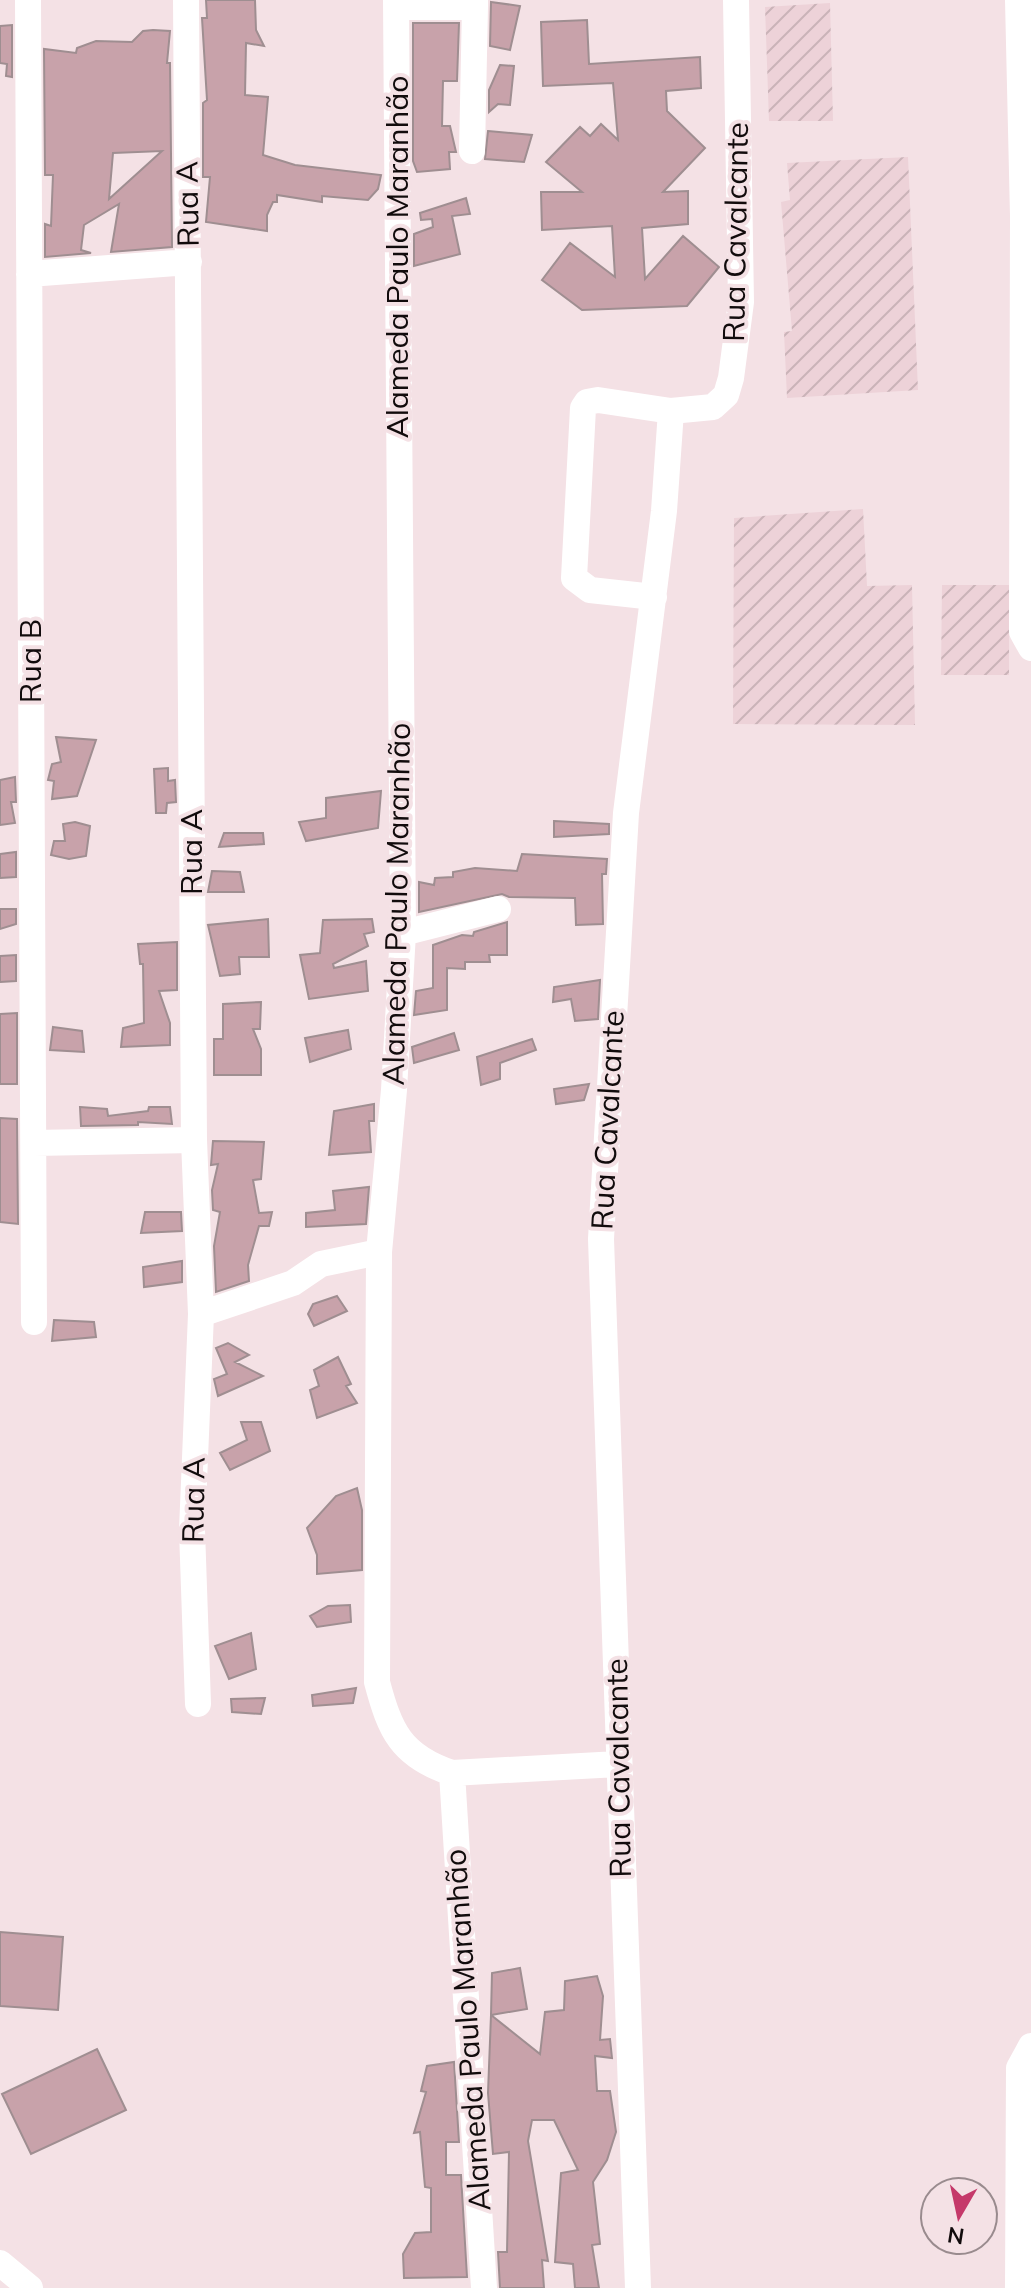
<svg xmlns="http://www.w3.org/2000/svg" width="1031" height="2288" font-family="Mulish,sans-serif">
<defs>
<pattern id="industrial-furrows" width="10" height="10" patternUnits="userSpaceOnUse" patternTransform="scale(2)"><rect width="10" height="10" fill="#edd2d8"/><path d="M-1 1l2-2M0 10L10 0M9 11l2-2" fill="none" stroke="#cab3b8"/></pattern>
</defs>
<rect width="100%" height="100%" fill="#f4e1e5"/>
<path fill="url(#industrial-furrows)" d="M830 3 833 121H769L765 7Z
M908 157 918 390 787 398 784 332 792 331 781 202 790 200 787 163Z
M863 509 867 586 912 585 915 725 733 724 734 518Z
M942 585H1009V675H941Z"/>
<path fill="#c8a2aa" stroke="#9f8e91" stroke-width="2" fill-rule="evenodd" d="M206 0H255L256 30 264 46 246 43 245 95 268 97 263 155 295 165 381 175 378 189 368 200 322 196V202L277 195V202H273L267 215V231L206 222 210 177H203V103L207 100 202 18H207Z
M491 2 520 6 510 50 490 46Z
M587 20 589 64 700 57 701 88 666 91 667 111 705 148 663 192 688 191V224L642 228 645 279 683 236 719 267 687 306 582 310 542 280 570 243 615 277 612 226 542 230 541 192H582L546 162 580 127 590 136 601 124 618 140 613 83 543 86 541 22Z
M413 23H459L457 81H443L442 126H450L456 152H449L450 169 417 172 413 161Z
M12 25V77L6 76 7 64 0 63V26Z
M153 30 170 31 167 63H170L172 247 111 252 119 204 84 225 81 250 91 253 45 257V224L51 226 53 175H45L44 49 76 53 77 48 96 41 132 42 143 31ZM162 151 109 199 113 153Z
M500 65 514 66 510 105 498 104 489 112V90Z
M488 131 532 135 524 162 485 159Z
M466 198 470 214 452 216 460 254 414 266V234L433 227 432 219 421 220 420 213Z
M56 737 96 740 77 796 52 799 54 781 48 780 52 764 61 762Z
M168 768V781L175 780 176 802 167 803 166 813H156L154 769Z
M15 777 16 802H11L15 823 0 825V780Z
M381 791 378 828 306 841 299 822 326 818V798Z
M554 821 609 824V834L554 837Z
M75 822 90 826 86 856 69 859 51 855 54 841H65L63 824Z
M224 833H263L264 844 219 847Z
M16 852V877L0 878V854Z
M522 854 607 859 606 874H602L603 924 576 925 575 898 509 897 502 894 419 912V882L434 885 435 878 453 877V872L475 868 517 871Z
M212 871 240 872 244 892H208Z
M0 909H16V924L0 929Z
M268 919 269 957H239L240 974 220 976 208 925Z
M372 919 374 932 364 934 368 946 333 964 334 968 366 961 368 991 309 999 300 955 320 953 323 920Z
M507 922V955H489L490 962H465V969L447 968V1010L414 1015 416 991 433 988V945L462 935 473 936 474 932Z
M177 942V990L159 991 170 1023V1045L121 1047 123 1028 144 1023 143 964H140L138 944Z
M16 955V981L0 982V956Z
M600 980 598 1019 575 1021 571 999 553 1002 554 987Z
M261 1002 260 1029H253L261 1049V1075H214V1039H223V1004Z
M17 1013V1084H0V1014Z
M53 1027 82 1031 84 1052 50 1050Z
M348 1030 351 1049 310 1062 305 1038Z
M454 1033 459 1050 414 1063 412 1047Z
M532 1039 536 1050 500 1063V1079L481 1085 477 1057Z
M589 1084 584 1100 556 1104 554 1089Z
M374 1104V1121H369L371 1152 329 1155 334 1111Z
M80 1107 107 1109 108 1116 148 1111 149 1107H170L172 1124 138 1122V1125L81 1126Z
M0 1118 17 1119 18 1224 0 1222Z
M213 1141 264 1142 261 1179 253 1180 259 1213 272 1212 269 1226H259L248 1265 249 1281 216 1292 214 1246 220 1212 213 1210 212 1190 218 1164 211 1165Z
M369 1187 366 1224 306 1227V1213L335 1210 333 1191Z
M145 1212H181L182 1231 141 1233Z
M182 1261V1282L144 1287 143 1267Z
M337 1296 347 1311 314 1326 308 1314 313 1304Z
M54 1320 94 1322 96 1337 52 1341Z
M228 1343 249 1355 235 1362 263 1376 218 1396 214 1379 227 1374 216 1348Z
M338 1357 351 1384 346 1386 357 1403 317 1418 310 1390 319 1386 314 1370Z
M241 1422H261L270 1451 230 1470 220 1453 247 1440Z
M357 1488 362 1510V1570L317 1574V1555L307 1528 336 1496Z
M350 1605 351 1622 317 1627 310 1616 328 1606Z
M251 1633 256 1669 229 1679 215 1646Z
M356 1688 353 1703 313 1706 312 1695Z
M265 1698 261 1714 232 1712 231 1699Z
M0 1932 63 1937 58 2010 0 2006Z
M520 1968 527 2009 491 2015 492 1973Z
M597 1976 603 1996 600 2040 610 2039 612 2058 595 2056 597 2091H610L616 2132 607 2160 593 2182 600 2244 592 2245 599 2288H575L573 2264 555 2262 561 2173 578 2170 554 2120H532L528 2141 548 2261 542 2260 544 2288H500L498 2252H507L509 2152 493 2154 488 2093 491 2015 540 2054 545 2012 564 2010 565 1981Z
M97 2049 126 2110 31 2154 2 2094Z
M454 2062 459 2142H446V2175H461L467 2277 404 2278 403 2254 415 2233 431 2232V2188L425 2187 420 2132 414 2133 426 2092 421 2091 427 2066Z"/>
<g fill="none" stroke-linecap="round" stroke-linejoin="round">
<path stroke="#fff" stroke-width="26" d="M28 0 34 1322
M186 0 194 1140 201 1314 192 1530 198 1704
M396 0 403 933 394 1090 379 1252 377 1682C390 1731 401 1756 452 1773L618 1764
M1018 0 1023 216 1022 632 1031 648
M396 7H468L475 6V0
M472 151 475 6
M29 274 189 262
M654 597 590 590 574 578 583 408 587 402 598 400 671 411
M403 933 498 909
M34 1143 194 1140
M201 1314 293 1283 321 1264 379 1252
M452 1773 484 2288
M0 2263 30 2288
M638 2288 601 1239 626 813 664 511 671 411 713 407 726 395 731 378 741 302 736 0
M1018 2288 1019 2068 1031 2046"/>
</g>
<g text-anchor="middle" stroke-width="8" stroke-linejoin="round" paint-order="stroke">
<g font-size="30" fill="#110b0c" stroke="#f4e1e5">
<text transform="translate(188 204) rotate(-91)" y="10">Rua A</text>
<text transform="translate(736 232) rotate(-89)" y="10">Rua Cavalcante</text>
<text transform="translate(398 257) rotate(-90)" y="10">Alameda Paulo Maranhão</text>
<text transform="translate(31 661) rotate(-90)" y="10">Rua B</text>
<text transform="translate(192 852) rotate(-90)" y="10">Rua A</text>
<text transform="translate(397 904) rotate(-89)" y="10">Alameda Paulo Maranhão</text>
<text transform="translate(608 1120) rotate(-87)" y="10">Rua Cavalcante</text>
<text transform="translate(194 1500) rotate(-89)" y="10">Rua A</text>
<text transform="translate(619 1768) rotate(-91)" y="10">Rua Cavalcante</text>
<text transform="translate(468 2030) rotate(-94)" y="10">Alameda Paulo Maranhão</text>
</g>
</g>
<g transform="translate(959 2216) rotate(189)"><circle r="38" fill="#f4e1e5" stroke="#998b8e" stroke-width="2"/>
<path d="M0-6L14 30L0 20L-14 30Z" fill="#c5396a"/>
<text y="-12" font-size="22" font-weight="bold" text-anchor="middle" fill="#110b0c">N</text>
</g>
</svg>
